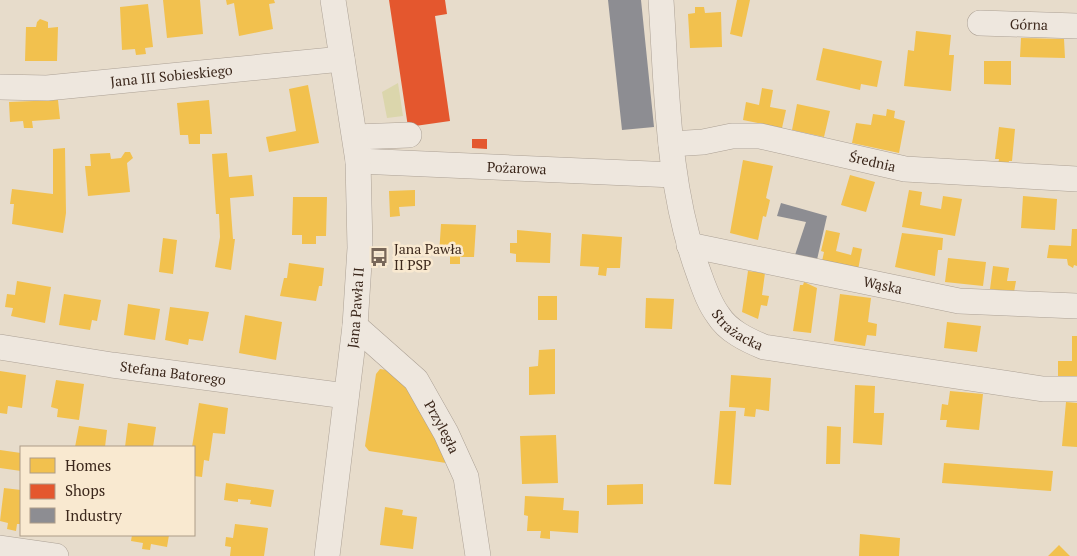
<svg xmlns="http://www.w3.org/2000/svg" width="1077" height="556" font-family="'PT Serif',serif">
<rect width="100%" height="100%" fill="#e7dccb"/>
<path fill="#dbd6ac" d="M398 83 403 116 387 118 382 92Z"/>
<path fill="#f2c14e" d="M163 0H200L203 34 167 38Z
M226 0H274L275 3 269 4 273 29 239 36 234 3 227 5Z
M737 0H750L742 37 730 34Z
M148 4 153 47 145 48 146 54 136 55 135 49 122 50 120 7Z
M695 7H704L705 13 721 12 722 47 690 48 688 14 695 13Z
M40 19 48 22V28L58 27 57 61H25L26 27H36L37 22Z
M916 31 951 35 949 55H954L951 91 904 86 908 50 914 51Z
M1021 38 1064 39 1065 58 1020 57Z
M823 48 882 61 877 87 861 84 860 90 816 80Z
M984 61H1011V85L984 84Z
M308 85 319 143 269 152 266 137 296 131 289 89Z
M762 88 773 90 770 107 786 110 782 128 743 120 746 102 759 105Z
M58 100 60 119 32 121 33 128H24L23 121 10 122 9 102Z
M209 100 212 134H200V144H189L188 135H180L177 103Z
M797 104 830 111 824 137 792 130Z
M887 109 895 111 894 118 905 121 899 153 852 143 856 123 871 125 873 114 886 116Z
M999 127 1015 129 1012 161H1009L1008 166 998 165 999 159H995Z
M65 148 66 213 63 233 12 224 14 204H10L12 189 53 194V149Z
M125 152H130L133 158 127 163 130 192 88 196 85 166H91L90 154 110 153 111 159 121 158Z
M227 153 229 177 252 175 254 196 230 198 233 239H235L231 270 215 267 220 237 219 214H216L212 154Z
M743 160 773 166 766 198 770 200 766 217 763 216 758 240 730 233Z
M850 175 875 182 866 212 841 205Z
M415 190V206L399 207 400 216 390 217 389 191Z
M909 190 922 192 920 205 941 209 943 196 962 199 955 236 902 227Z
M1023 196 1057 199 1055 230 1021 228Z
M293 197H327L326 236H316V244H302V235H292Z
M441 224 476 225 474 257H460V264H450V256L439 255Z
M1072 229H1077V266L1074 265 1073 268 1068 265 1067 259 1047 258 1049 245 1071 246Z
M517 230 551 233 550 263 516 262V254L510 253V243H517Z
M826 230 840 233 836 251 851 255 853 247 862 249 857 275 821 266 824 252 821 251Z
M902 233 943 238 942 250H938L935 276 895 267Z
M582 234 622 237 620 268H607L606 276 598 275 599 267 580 266Z
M163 238 177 240 173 274 159 272Z
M948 258 986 262 983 286 945 282Z
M289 263 324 268 322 286H319L316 301 280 296 284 278H287Z
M993 266 1009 268 1007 281H1016L1014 292 990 289Z
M748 271 765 273 762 295 769 296 767 306 761 305 758 319 742 312Z
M17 281 51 287 45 323 11 316 13 308 5 307 7 294 15 295Z
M804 282 817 288 811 333 793 331 800 285H803Z
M64 294 101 300 97 321 92 320 90 330 59 325Z
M840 294 871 298 868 322 877 324 876 336 867 335 865 346 834 341Z
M538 296H557V320H538Z
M646 298 674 299 672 329 645 328Z
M128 304 160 309 155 340 124 335Z
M170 307 209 312 203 341 189 339 188 345 165 340Z
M245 315 282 322 276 360 239 353Z
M947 322 981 326 977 352 944 348Z
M1072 336H1077V377H1058V361H1072Z
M555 349V394L529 395V367L538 366 539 350Z
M380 369 393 371 428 411 446 463 369 451 365 446 376 374Z
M0 371 26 375 22 408 8 406 7 414 0 413Z
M731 375 771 378 769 411 756 409 755 417 744 416 745 408 729 407Z
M56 380 84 384 79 420 57 417 58 409 51 407Z
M855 385 875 386 874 413H884L882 445 853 443Z
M950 391 983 394 979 430 946 427 947 420H940L942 404 948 405Z
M1066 402 1077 403V447L1062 446Z
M199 403 228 408 225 434 213 433 209 461 204 460 202 477 194 476 192 447Z
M720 411H736L731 485 714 484Z
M128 423 156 427 153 447H125Z
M79 426 107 430 105 447H75Z
M827 426 841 427 840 464H826Z
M556 435 558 483 522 484 520 436Z
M0 450 21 453V471L0 468Z
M944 463 1053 471 1051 491 942 483Z
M226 483 274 490 271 507 250 504 251 500 238 499V502L224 500Z
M643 484V504L607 505V485Z
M4 488 21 490V524H17L16 531 7 529 8 523 0 521Z
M525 496 564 498 563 510 579 511 578 533 550 531V539L540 538 541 531H527L528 516 524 515Z
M385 507 403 510 402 515 417 517 413 549 380 545Z
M235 524 268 528 264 556H230L231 547 225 546 226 537 233 538Z
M860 534 900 538 899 556H859Z
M132 535H169L167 547 151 544 150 550 142 549 143 543 131 541Z
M1059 545 1070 556H1048Z"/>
<path fill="#e4572e" d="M389 0H445L447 14 435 16 450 121 408 127Z
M472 139H487V149L472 148Z"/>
<path fill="#8d8d92" d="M608 0H641L654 127 622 130Z
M781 203 827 216 816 264 794 258 806 222 777 216Z"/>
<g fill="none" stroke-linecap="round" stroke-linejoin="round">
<g stroke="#aca195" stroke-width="26">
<g id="minor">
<path id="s1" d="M661 0C667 91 667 187 699 274 704 288 709 303 718 315 728 331 747 340 764 347L1043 389H1077"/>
<path id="s2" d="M980 23 1077 26"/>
<path id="s3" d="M0 87 47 88 342 59"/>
<path d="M355 137 409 135"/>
<path id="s4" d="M671 144 703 142 732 136H760L905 169 1077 179"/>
<path id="s5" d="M358 161 674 175"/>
<path id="s6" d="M689 245 959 301 1077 306"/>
<path id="s7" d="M355 326 416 380 446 433 466 477 478 556"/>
<path id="s8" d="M0 347 112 365 346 396"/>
<path d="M0 548 56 556"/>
<path id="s9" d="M327 556 355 326 360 248 358 161 333 0"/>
</g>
</g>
<use href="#minor" stroke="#eee7de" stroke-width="25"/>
</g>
<defs>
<g id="bus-bare" transform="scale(1.5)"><path d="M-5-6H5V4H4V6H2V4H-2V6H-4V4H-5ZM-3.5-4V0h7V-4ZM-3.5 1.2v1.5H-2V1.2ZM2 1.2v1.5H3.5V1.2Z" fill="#786759" stroke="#f9e9d0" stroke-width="2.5" paint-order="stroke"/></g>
</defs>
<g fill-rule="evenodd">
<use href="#bus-bare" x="379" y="257"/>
</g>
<g text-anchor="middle" stroke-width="5" stroke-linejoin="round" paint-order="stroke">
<g font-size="14" fill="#3c281c" stroke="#f9e9d0">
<text dy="5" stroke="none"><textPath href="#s2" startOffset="49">Górna</textPath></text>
<text dy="5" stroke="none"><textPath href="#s3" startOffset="172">Jana III Sobieskiego</textPath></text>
<text dy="5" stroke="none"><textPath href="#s4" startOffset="205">Średnia</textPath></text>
<text dy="5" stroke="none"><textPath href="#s5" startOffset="159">Pożarowa</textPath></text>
<text dy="5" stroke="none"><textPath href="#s6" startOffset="198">Wąska</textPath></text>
<text dy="5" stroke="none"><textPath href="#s9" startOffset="250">Jana Pawła II</textPath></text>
<text dy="5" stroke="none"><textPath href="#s1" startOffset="348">Strażacka</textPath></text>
<text dy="5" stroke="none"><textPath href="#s8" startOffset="175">Stefana Batorego</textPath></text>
<text dy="5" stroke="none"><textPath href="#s7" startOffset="135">Przyległa</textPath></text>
</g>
<g font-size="14" fill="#3c281c" stroke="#f9e9d0" text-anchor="start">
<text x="394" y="254">Jana Pawła<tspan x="394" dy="16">II PSP</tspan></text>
</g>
</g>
<rect x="20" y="446" width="175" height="90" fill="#f9e9d0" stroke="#ad9c88"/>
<rect x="30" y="458" width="25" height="15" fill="#f2c14e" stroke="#ad9c88"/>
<text x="65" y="471" font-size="15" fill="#3c281c">Homes</text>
<rect x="30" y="484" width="25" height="15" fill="#e4572e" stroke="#ad9c88"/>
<text x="65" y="496" font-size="15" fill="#3c281c">Shops</text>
<rect x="30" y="508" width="25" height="15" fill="#8d8d92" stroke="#ad9c88"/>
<text x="65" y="521" font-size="15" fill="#3c281c">Industry</text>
</svg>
